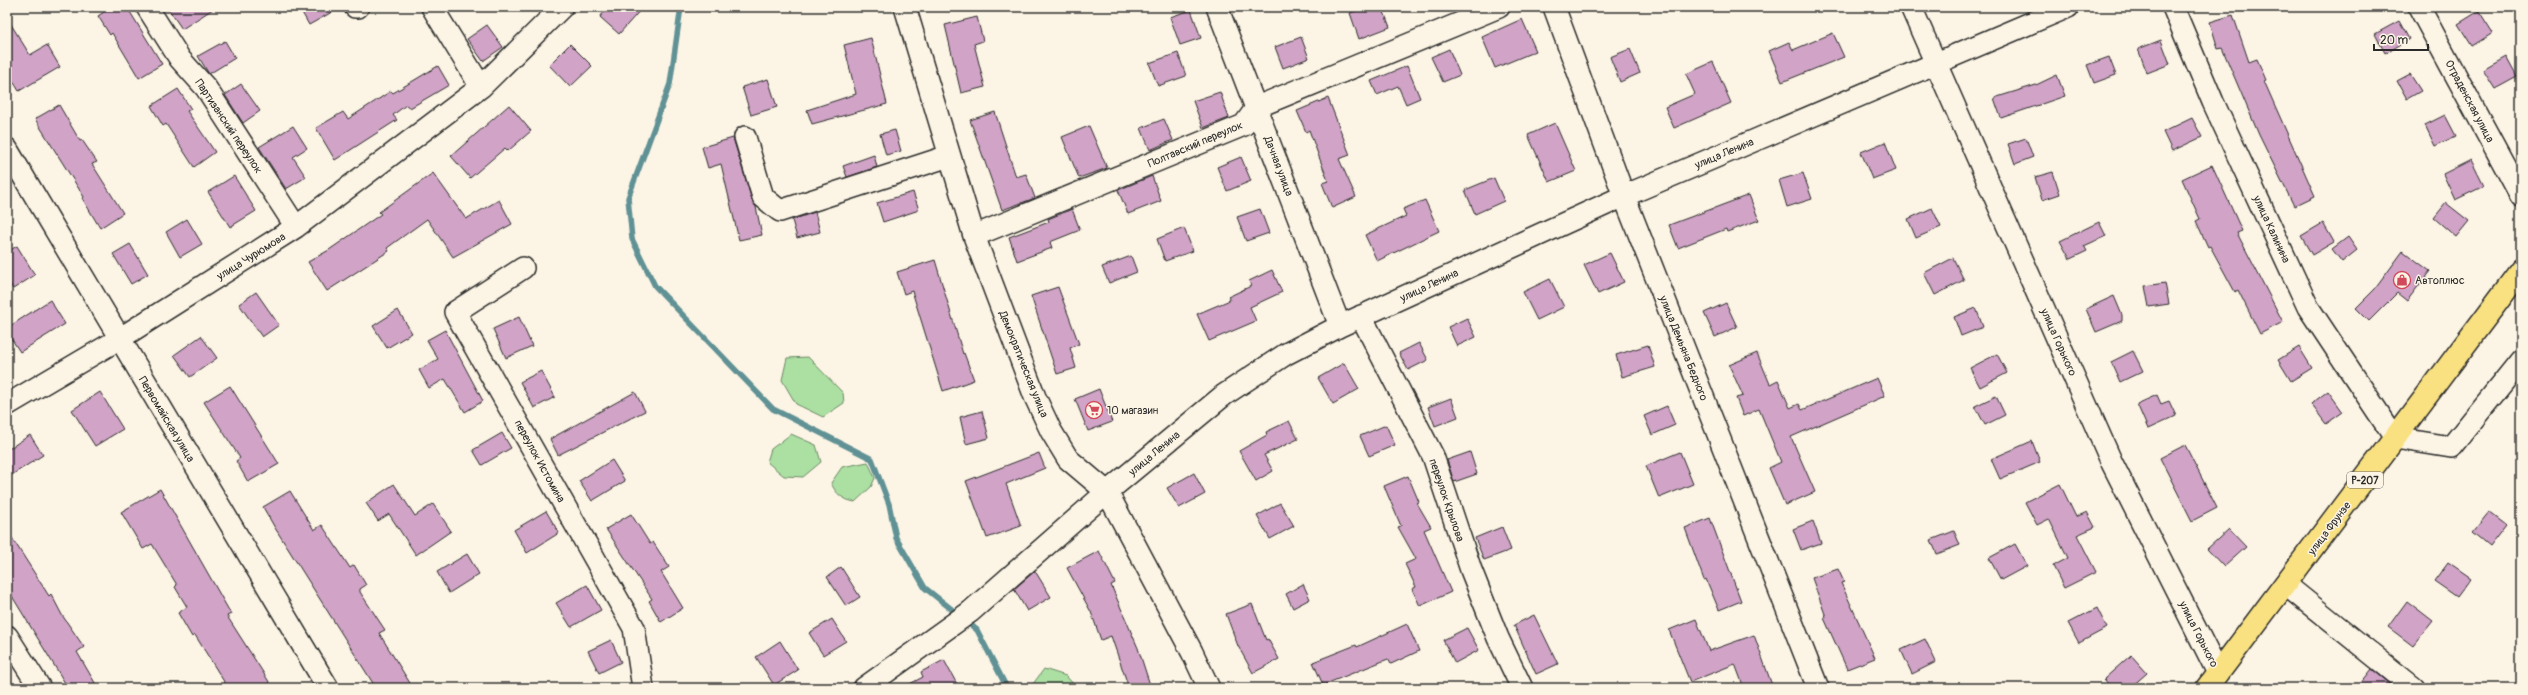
<svg xmlns="http://www.w3.org/2000/svg" width="2528" height="695" font-family="Pangolin,sans-serif">
<rect width="100%" height="100%" fill="#fcf5e5"/>
<filter id="ink" filterUnits="userSpaceOnUse"><feTurbulence type="fractalNoise" baseFrequency=".025" numOctaves="2"/><feDisplacementMap in="SourceGraphic" scale="8" xChannelSelector="R" yChannelSelector="G"/><feConvolveMatrix kernelMatrix="1 2 1 2 8 2 1 2 1" color-interpolation-filters="sRGB"/></filter>
<g filter="url(#ink)">
<path fill="#abe0a2" stroke="#6b8666" d="M808 357 843 393 844 403 823 417 796 404 782 380 787 358Z
M791 434 816 445 821 462 803 477 784 476 767 462 771 449Z
M868 462 875 478 871 487 855 502C843 500 836 494 831 483L842 467Z
M1044 669 1066 676 1077 688H1030Z"/>
<g fill="none" stroke-linecap="round" stroke-linejoin="round">
<path stroke="#609195" stroke-width="5.5" d="M681 7 670 84 628 198 632 239 655 286 773 409 872 459 889 504 896 538 925 588 959 615
M966 621 977 630 1007 688"/>
</g>
<path fill="#d0a3c7" stroke="#2b2b2b" d="M111 7H127L162 64 139 78 112 33 110 35 98 16Z
M167 7H216L182 29Z
M299 7H341L309 25Z
M608 7H643L619 34 600 17Z
M1368 7H1382L1390 27 1359 39 1350 13Z
M1191 10 1201 38 1180 45 1170 17Z
M2479 11 2493 33 2472 46 2458 24Z
M2233 15 2249 62 2257 59 2266 80 2264 81 2315 196 2294 206 2259 135 2222 48 2218 49 2210 22Z
M977 17 983 41 974 44 985 87 961 93 945 25Z
M7 18 30 55 47 45 60 67 19 91 7 71Z
M1522 19 1536 51 1495 68 1482 37Z
M2399 21 2409 39 2385 53 2375 34Z
M487 25 503 47 483 61 467 39Z
M1833 33 1844 57 1782 82 1769 51 1789 42 1793 50Z
M1301 37 1309 58 1283 68 1275 47Z
M871 38 887 104 812 124 807 110 856 94 844 45Z
M2161 40 2170 64 2147 73 2138 49Z
M225 41 235 58 209 74 198 56Z
M570 44 592 66 570 87 549 65Z
M1449 49 1460 75 1443 82 1431 57Z
M1630 49 1640 73 1620 82 1610 57Z
M1178 53 1186 76 1158 86 1149 63Z
M2109 57 2116 75 2094 83 2087 65Z
M2506 57 2517 77 2495 89 2483 70Z
M1713 62 1731 103 1674 128 1665 107 1695 94 1686 74Z
M438 66 449 85 410 108 406 105 393 115 397 120 335 160 316 128 343 112 348 119 391 91 393 93Z
M1407 66 1420 98 1406 104 1398 86 1377 95 1371 81Z
M2410 74 2421 91 2407 99 2397 81Z
M2057 75 2065 96 2001 118 1994 98 2036 85Z
M768 79 777 107 751 115 742 87Z
M241 84 260 111 243 123 225 95Z
M178 89 191 109 187 111 215 152 194 167 166 124 163 126 151 106Z
M1220 92 1229 118 1203 128 1193 101Z
M1328 98 1350 155 1339 159 1356 197 1332 208 1322 183 1328 181 1309 130 1306 132 1297 111Z
M59 105 80 141 82 140 97 162 92 164 123 213 100 228 82 198 84 197 35 119Z
M509 105 531 131 508 151 505 148 470 178 451 156Z
M995 112 1016 177 1026 174 1035 198 1002 210 970 120Z
M2445 115 2456 136 2435 146 2425 125Z
M2192 118 2202 137 2172 151 2163 132Z
M1164 119 1173 140 1150 150 1141 128Z
M1555 123 1576 171 1549 182 1528 135Z
M293 126 307 148 293 157 306 177 286 189 259 147Z
M1089 126 1107 168 1079 178 1062 137Z
M895 130 901 151 886 155 880 134Z
M733 138 752 200 756 207 762 235 739 240 721 164 708 168 702 147Z
M2026 138 2033 157 2015 164 2008 144Z
M1885 142 1896 170 1872 179 1861 152Z
M874 155 877 167 847 177 843 166Z
M1241 157 1251 181 1227 191 1217 167Z
M2471 160 2484 186 2455 200 2443 174Z
M2212 165 2242 231 2237 233 2283 322 2260 334 2238 290 2235 292 2210 246 2208 247 2196 221 2200 219 2182 179Z
M2053 172 2060 194 2042 200 2035 177Z
M433 173 466 219 499 200 512 224 453 257 427 219 387 248 389 251 327 291 308 262 329 250 381 214 379 212Z
M1803 173 1812 199 1787 207 1779 180Z
M234 176 256 211 230 227 208 192Z
M1152 176 1161 201 1128 214 1118 190Z
M1494 178 1504 201 1475 214 1465 190Z
M913 192 919 210 883 222 877 203Z
M1749 195 1759 220 1727 232 1726 229 1678 248 1669 225Z
M1425 200 1439 231 1377 261 1365 235 1406 216 1403 209Z
M2446 203 2469 221 2456 237 2434 218Z
M1932 208 1941 227 1916 238 1908 219Z
M1072 209 1080 230 1050 242 1052 248 1017 261 1009 237 1049 222 1048 219Z
M1260 209 1269 233 1246 241 1237 217Z
M815 212 820 232 797 238 792 220Z
M187 219 202 244 180 257 166 232Z
M2099 222 2106 236 2084 246 2087 251 2070 259 2060 241Z
M2323 223 2334 242 2312 255 2301 236Z
M1184 228 1193 251 1165 261 1157 239Z
M2348 237 2357 250 2342 262 2332 249Z
M130 244 148 274 131 284 113 254Z
M17 246 35 275 13 289 7 279V252Z
M2403 251 2430 271 2407 301 2397 293 2369 321 2356 308 2375 289Z
M1610 253 1624 282 1598 294 1584 265Z
M1131 256 1137 272 1109 283 1102 267Z
M1953 258 1964 280 1935 295 1924 273Z
M935 260 963 354 964 353 974 380 943 391 912 291 904 294 897 272Z
M1272 270 1282 292 1250 307 1256 321 1209 341 1197 314 1230 300 1228 297 1251 286 1249 281Z
M1550 279 1564 307 1537 320 1523 292Z
M2165 283 2169 304 2149 307 2145 286Z
M1058 287 1079 344 1070 348 1076 368 1057 374 1031 296Z
M256 292 279 325 262 337 239 304Z
M2114 296 2122 315V321L2096 332 2086 309Z
M50 300 65 324 20 352 7 332V328Z
M1726 303 1737 327 1715 337 1704 313Z
M1976 308 1983 327 1961 336 1954 317Z
M398 310 412 333 387 348 373 326Z
M519 317 532 346 506 358 493 329Z
M1467 318 1476 337 1457 346 1448 327Z
M445 330 483 401 465 412 445 379 429 388 419 370 438 359 427 340Z
M201 336 217 358 190 377 174 355Z
M1419 343 1428 360 1408 370 1399 353Z
M1648 345 1655 367 1622 377 1616 355Z
M2299 347 2312 368 2291 381 2278 360Z
M2133 351 2143 371 2120 382 2111 362Z
M1757 353 1770 384 1778 380 1790 408 1799 404 1802 410 1877 378 1885 396 1791 437 1815 492 1785 505 1769 468 1781 462 1759 409 1743 416 1736 398 1743 396 1729 365Z
M1997 354 2007 373 1980 387 1970 368Z
M1344 363 1359 389 1333 404 1318 378Z
M541 371 555 397 534 408 520 382Z
M230 386 279 464 248 482 236 461 240 458 204 402Z
M1099 389 1112 422 1088 431 1075 399Z
M2328 391 2343 412 2326 424 2311 404Z
M100 392 123 429 95 446 72 410Z
M635 392 645 411 558 455 550 439Z
M2157 395 2161 404 2169 401 2176 416 2148 429 2137 404Z
M1996 396 2005 415 1985 425 1975 406Z
M1451 398 1458 417 1435 426 1428 407Z
M1667 406 1675 425 1652 435 1644 416Z
M982 411 989 438 966 444 960 417Z
M1289 421 1298 439 1264 455 1273 471 1256 481 1239 451 1267 435 1266 432Z
M1386 425 1395 445 1369 456 1360 436Z
M502 433 511 448 482 465 473 450Z
M30 435 43 455 7 478V450Z
M2032 441 2040 462 2000 479 1991 459Z
M2185 445 2217 508 2192 521 2160 458Z
M1470 452 1477 474 1454 482 1447 460Z
M1680 452 1693 484 1659 498 1646 466Z
M1039 453 1045 468 1006 484 1021 526 987 538 966 481Z
M612 460 625 481 592 501 579 481Z
M1194 473 1205 494 1179 508 1167 488Z
M1408 476 1419 502 1417 503 1431 527 1424 530 1451 592 1420 606 1412 589 1416 587 1405 564 1416 559 1398 527 1401 526 1384 486Z
M394 484 415 516 433 504 451 531 416 555 389 514 378 521 366 503Z
M2060 484 2076 517 2087 512 2095 527 2077 535 2096 572 2064 588 2053 566 2068 558 2049 519 2037 525 2025 502Z
M160 489 231 614 227 616 273 688H228L195 635 192 637 178 613 187 607 175 587 177 585 152 544 143 549 121 512Z
M290 491 314 530 322 525 350 568 354 565 366 585 360 589V592L385 630 379 633 413 688H376L275 528 263 507Z
M1280 503 1294 526 1270 539 1257 516Z
M546 511 559 533 527 553 514 530Z
M2489 512 2506 525 2489 547 2472 533Z
M631 514 650 544 653 542 669 567 661 572 683 608 661 622 649 601 652 599 606 529Z
M1710 518 1741 601 1719 610 1706 579 1704 580 1685 528Z
M1813 521 1821 543 1801 550 1793 529Z
M1502 527 1511 550 1484 560 1475 538Z
M2229 529 2246 547 2224 567 2207 549Z
M7 530 49 596 51 594 62 615 84 647 77 652 98 688H68L7 588Z
M1954 531 1960 545 1937 554 1931 540Z
M2015 544 2027 566 2001 580 1989 558Z
M1099 551 1115 583 1111 585 1138 648 1151 688H1129L1111 636 1101 640 1091 612 1067 568Z
M467 554 479 574 449 593 437 572Z
M2448 562 2471 578 2457 597 2434 581Z
M841 567 860 597 846 606 827 577Z
M1838 569 1844 582 1841 583 1875 658 1847 669 1824 618 1826 617 1812 578Z
M1035 571 1051 597 1027 611 1014 589Z
M1303 584 1310 599 1293 608 1286 594Z
M587 585 601 610 571 627 556 603Z
M2407 601 2433 621 2413 646 2388 627Z
M1252 604 1266 640 1268 639 1279 659 1253 673 1238 646 1226 614Z
M2097 608 2107 628 2079 643 2068 623Z
M1534 615 1558 664 1536 674 1514 625Z
M832 619 846 641 823 655 809 633Z
M1696 619 1709 651 1754 635 1773 688H1744L1735 664 1690 682 1669 630Z
M1407 624 1419 651 1391 664 1388 659 1323 685 1313 662 1356 645 1357 647Z
M1467 628 1479 650 1455 663 1443 640Z
M1925 639 1936 662 1912 674 1901 650Z
M611 640 621 662 599 673 588 651Z
M780 641 798 670 774 685 756 657Z
M2131 655 2147 673 2130 688H2112L2104 679Z
M944 660 959 688H902L923 677 921 672Z
M2372 669 2395 688H2357Z"/>
<g fill="none" stroke-linecap="round" stroke-linejoin="round">
<g stroke="#2b2b2b" stroke-width="24">
<path id="minor" d="M147 7 180 59 206 88 296 227
M355 7H358
M432 7 481 87
M905 7 974 236 1035 397 1051 431 1068 459 1107 492 1192 652 1209 688
M1217 7 1340 326
M1554 7 1624 196 1818 688
M1911 7 2112 463 2218 673
M2173 7 2213 102 2308 307 2395 438 2451 447 2521 360
M2419 7 2521 196
M745 137 763 197 780 211 949 156
M7 149 328 688
M974 236 1244 125 1257 107 1499 7
M523 268 455 312 634 628 643 688
M1361 316 1433 456 1471 570 1498 638 1522 688
M7 405 119 339 296 227 481 87 562 7
M2286 585 2414 688
M7 636 40 688
M864 688 970 612 1107 492 1224 395 1286 354 1340 326 1624 196 2068 7"/>
</g>
<g stroke="#2b2b2b" stroke-width="25">
<path id="major" d="M2207 688 2521 270"/>
</g>
<use href="#minor" stroke="#fcf5e5" stroke-width="21"/>
<use href="#major" stroke="#f9e181" stroke-width="22"/>
</g>
</g>
<defs>
<g id="shop-ring" transform="scale(0.9)"><circle r="9.5" fill="#fcf5e5" stroke="#d1495b" stroke-width="1.5"/><path d="M-5-2.5h2.3a2.7 3.5 0 0 1 5.4 0H5L5.5 6h-11ZM-1.5-2.5h3a1.5 2.3 0 0 0-3 0Z" fill="#d1495b"/></g>
<g id="supermarket-ring" transform="scale(0.9)"><circle r="9.5" fill="#fcf5e5" stroke="#d1495b" stroke-width="1.5"/><path d="M-6-5.5h2.5l.6 2H6L4.5 2H-2.5L-4.4-4H-6ZM-1.5 3.2a1.3 1.3 0 1 0 .1 0ZM3 3.2a1.3 1.3 0 1 0 .1 0Z" fill="#d1495b"/></g>
</defs>
<g fill-rule="evenodd">
<use href="#shop-ring" x="2402" y="280"/>
<use href="#supermarket-ring" x="1094" y="410"/>
</g>
<g text-anchor="middle" stroke-width="3" stroke-linejoin="round" paint-order="stroke">
<rect fill="#fcf5e5" stroke="#6a6863" stroke-width="1" x="2347" y="472" width="36" height="16" rx="3"/>
<g font-size="10" font-weight="bold" fill="#2b2b2b">
<text x="2365" y="484">Р-207</text>
</g>
<g font-size="11" fill="#2b2b2b" stroke="#fcf5e5">
<text transform="translate(2470 101) rotate(62)" y="4">Отраденская улица</text>
<text transform="translate(229 126) rotate(56)" y="4">Партизанский переулок</text>
<text transform="translate(1195 144) rotate(-23)" y="4">Полтавский переулок</text>
<text transform="translate(1724 153) rotate(-23)" y="4">улица Ленина</text>
<text transform="translate(1279 166) rotate(69)" y="4">Дачная улица</text>
<text transform="translate(2272 229) rotate(65)" y="4">улица Калинина</text>
<text transform="translate(251 256) rotate(-32)" y="4">улица Чурюмова</text>
<text transform="translate(1429 285) rotate(-25)" y="4">улица Ленина</text>
<text transform="translate(2059 342) rotate(66)" y="4">улица Горького</text>
<text transform="translate(1684 348) rotate(68)" y="4">улица Демьяна Бедного</text>
<text transform="translate(1024 364) rotate(68)" y="4">Демократическая улица</text>
<text transform="translate(167 419) rotate(59)" y="4">Первомайская улица</text>
<text transform="translate(1154 453) rotate(-40)" y="4">улица Ленина</text>
<text transform="translate(540 461) rotate(61)" y="4">переулок Истомина</text>
<text transform="translate(1447 500) rotate(71)" y="4">переулок Крылова</text>
<text transform="translate(2329 528) rotate(-53)" y="4">улица Фрунзе</text>
<text transform="translate(2199 634) rotate(63)" y="4">улица Горького</text>
</g>
<g font-size="11" fill="#2b2b2b" stroke="#fcf5e5" text-anchor="start">
<text x="2415" y="284">Автоплюс</text>
<text x="1107" y="414">10 магазин</text>
</g>
</g>
<rect width="2528" height="695" fill="none" stroke="#fcf5e5" stroke-width="24"/>
<rect x="12" y="12" width="2504" height="671" fill="none" stroke="#2b2b2b" stroke-width="1.5" filter="url(#ink)"/>
<path d="M2374 44v6h54v-6" fill="none" stroke="#2b2b2b" stroke-width="2"/>
<text x="2380" y="44" font-size="12" fill="#2b2b2b" stroke="#fcf5e5" stroke-width="3" paint-order="stroke">20 m</text>
</svg>
